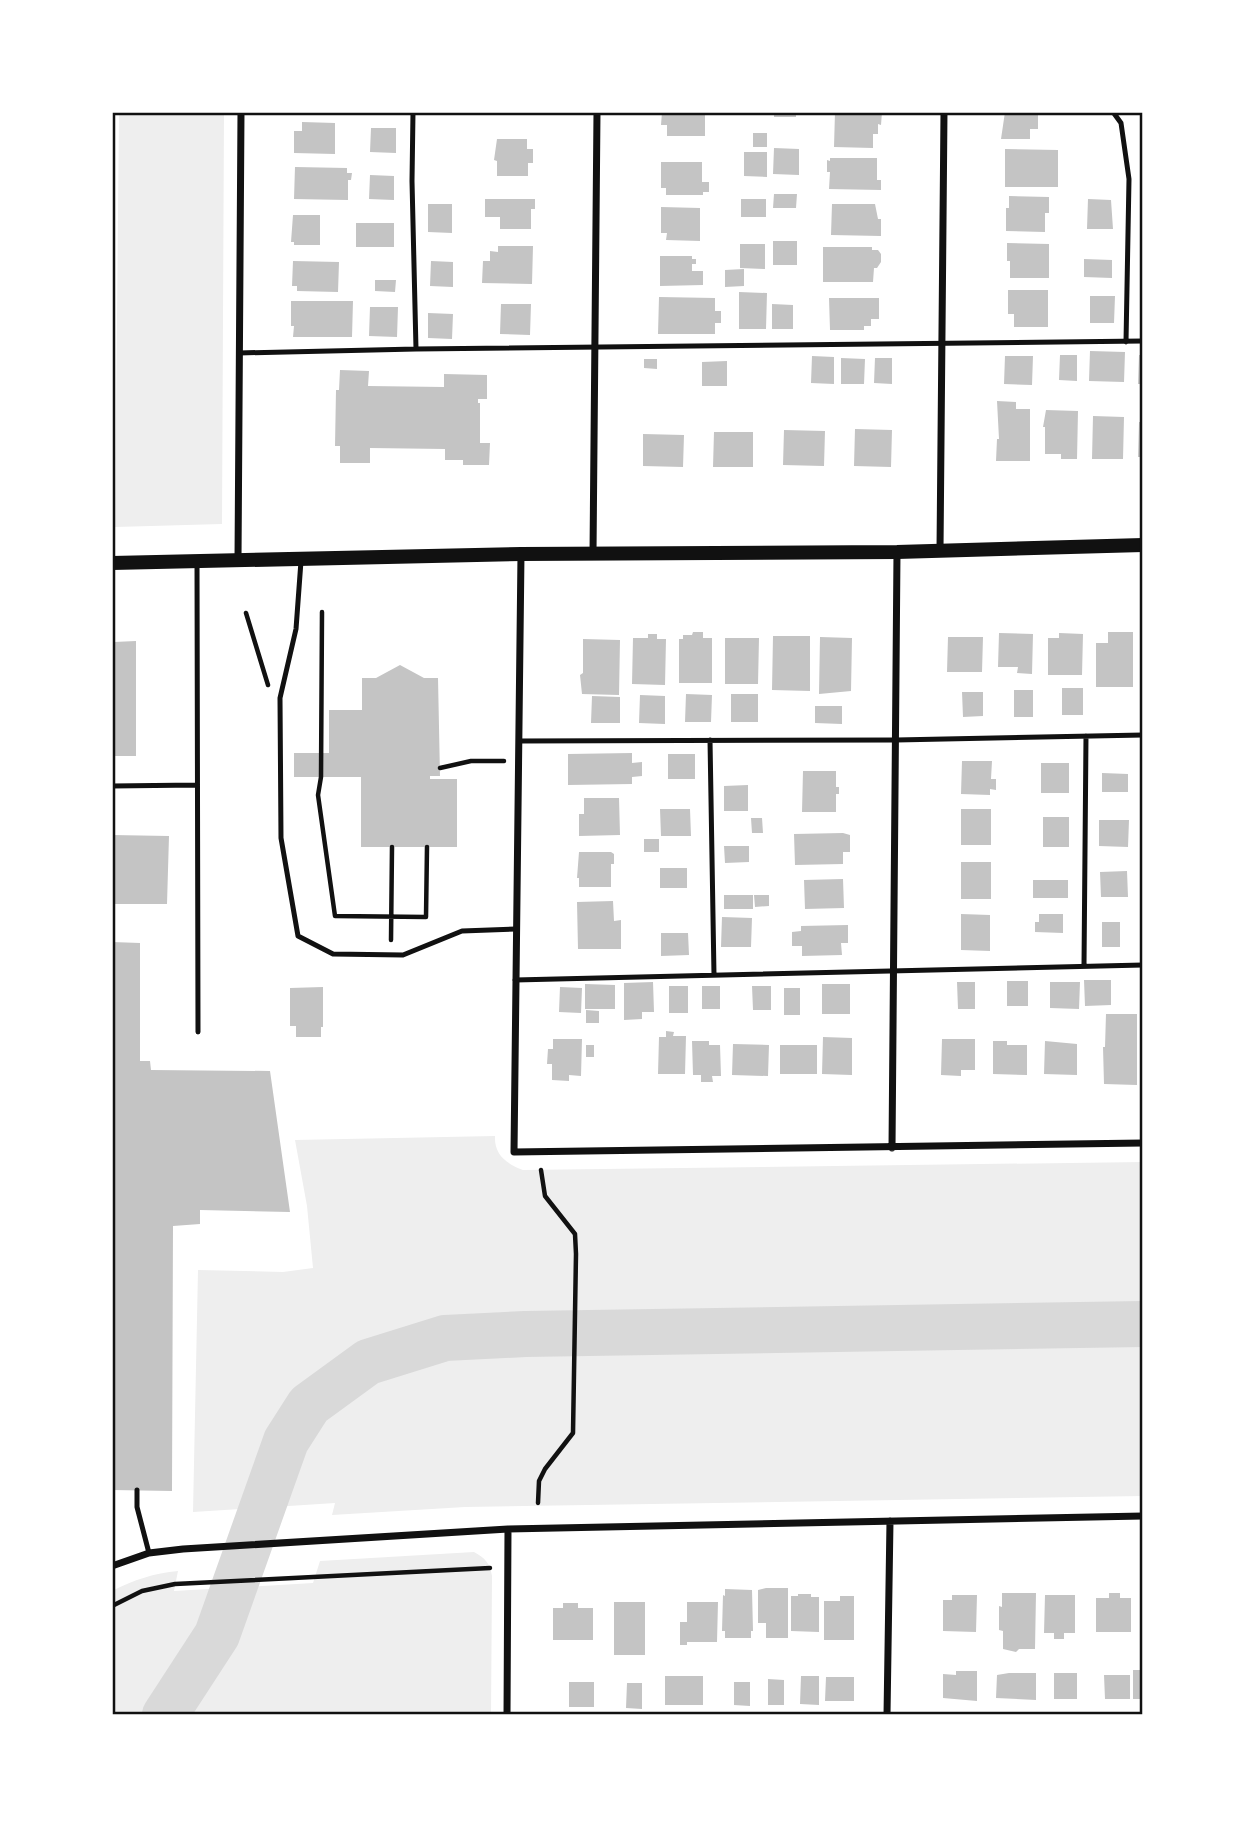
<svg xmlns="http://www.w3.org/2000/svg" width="1255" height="1827" font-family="'Archivo Narrow',sans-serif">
<rect width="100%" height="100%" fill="#fff"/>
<path fill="#eee" d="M119 112H224L222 524 115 527Z
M495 1136C494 1155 507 1164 523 1170L1143 1162V1496L465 1507 332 1515 335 1503 193 1512 198 1270 283 1272 313 1268 307 1206 295 1140Z
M474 1552C485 1558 490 1563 492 1576L491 1715H112V1591C134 1580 154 1573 178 1571L174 1591 313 1583 320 1561Z"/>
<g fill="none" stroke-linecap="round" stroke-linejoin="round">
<path stroke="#d9d9d9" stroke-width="46" d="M165 1715 217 1635 286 1441 309 1405 368 1362 445 1338 525 1334 1143 1324"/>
</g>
<path fill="#c4c4c4" d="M662 112H705V136H667V125H661Z
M774 112H796V117H774Z
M835 112H882L881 125 878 124V134H873V148L834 147Z
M1005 112H1038V129H1030V139H1001Z
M302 122 335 123V154L294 153V131H302Z
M371 128H396V153L370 152Z
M753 133H767V147H753Z
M497 139H527V149H533V163H528V176H497V161L494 160Z
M774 148 799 149V175L773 174Z
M1005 149 1058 150V187H1005Z
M744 152H767V177L744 176Z
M830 158H877V180H881V190L829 189 830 172H827V160L830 161Z
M661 162H702V182H709V192H703V195H666V188H661Z
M295 167 347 168V173H352L351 180H348V200L294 199Z
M370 175 394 176V200L369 199Z
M774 194H797L796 208H773Z
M1009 196 1049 197V213H1045V232L1006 231V208H1009Z
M485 199H535V209H531V229H500V217H485Z
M741 199H766V217H741Z
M1088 199 1111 200 1113 229H1087Z
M428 204H452V233L428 232Z
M832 204H875L878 219H881V236L831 235Z
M661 207 700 208V241L666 240 667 233H661Z
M293 215H320V245H294V242H291Z
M356 223H394V247H356Z
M773 241H797V265H773Z
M1007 243 1049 244V278H1010V261H1007Z
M740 244H765V269L740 268Z
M498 246H533L532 284 482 283 483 261H490V251L498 252Z
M823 247H872V250H878L881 254V262L877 268H874L873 282H823Z
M660 256H692V259H696V264H692V271H703V285L660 286Z
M1084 259 1112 260V278L1084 277Z
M293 261 339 262 338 292 297 291V286H292Z
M431 261 453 262V287L430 286Z
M744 269V286L725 287V270Z
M375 280H396L395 292 375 291Z
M1008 290H1048V327H1014V314H1008Z
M739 292 767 293 766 329H739Z
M1090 296H1115L1114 323H1090Z
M659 297 715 298V311H721V323H715V334H658Z
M829 298H879V319H871V326H864V330H830Z
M291 301H353L352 337H293L294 326H291Z
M501 304H531L530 335 500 334Z
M772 304 793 305V329H772Z
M370 307H398L397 337 369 336Z
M428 313 453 314 452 339 428 338Z
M1090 351 1125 352 1124 382 1089 381Z
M1060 355H1077V381L1059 380Z
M1139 355H1143V384H1138Z
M812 356 834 357V384L811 383Z
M1005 356H1033L1032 385 1004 384Z
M841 358 865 359 864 384H841Z
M875 358H892V384L874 383Z
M644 359H657V369L644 368Z
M727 361V386H702V362Z
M340 370 369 371 368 386 444 387V374L487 375V399H478V403H480V443H490L489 465H463V460H445V449L370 448V463H340V446H335L336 390H339Z
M997 401 1016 402V409H1030V461H996L997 439H999Z
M1046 410 1078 411 1077 459H1061V454H1045V427H1043Z
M1093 416 1124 417 1123 459H1092Z
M1139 422H1143V457H1138Z
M855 429 892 430 891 467 854 466Z
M784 430 825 431 824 466 783 465Z
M714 432H753V467H713Z
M643 434 684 435 683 467 643 466Z
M693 632H703V638H712V683H679V639H683V635H692Z
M1108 632H1133V687H1096V643H1108Z
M999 633 1033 634 1032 674 1017 673 1018 667H998Z
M1059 633 1083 634 1082 675H1048V638H1059Z
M648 634H657V639H666L665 685 632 684 633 638H648Z
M773 636H810V691L772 690Z
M820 637 852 638 851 691 819 694Z
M948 637H983L982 672H947Z
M725 638H759L758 684H725Z
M583 639 620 640 619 695 582 694 580 675 583 673Z
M136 641V756H115L114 642Z
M400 665 424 678H438L440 776H430V779H457V847H361V777H294V753H329V710H362V678H376Z
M1062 688H1083V715H1062Z
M1014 690H1033V717H1014Z
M962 692H983V716L963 717Z
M686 694 712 695 711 722H685Z
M731 694H758V722H731Z
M640 695 665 696V724L639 723Z
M592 696 620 697V723H591Z
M815 706H842V724L815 723Z
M632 753V763L642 762V776L632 777V784L568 785V754Z
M668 754H695V779H668Z
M962 761H992L991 779H996V790L990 789V795L961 794Z
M1041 763H1069V793H1041Z
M803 771H836V787H839V794H836V812H802Z
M1102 773 1128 774V792H1102Z
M748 785V811H724V786Z
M584 798H619L620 835 579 836V814H584Z
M660 809H690L691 836H661Z
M961 809H991V845H961Z
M1043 817H1069V847H1043Z
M751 818H762L763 833H752Z
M1099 820H1129L1128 847 1099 846Z
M843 833 850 835V852H843V864L795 865 794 834Z
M112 835 169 836 167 904H112Z
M644 839H659V852H644Z
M724 846H749V862L725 863Z
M579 852H611L614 854V864H611V887H579V878H577Z
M961 862H991V899H961Z
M660 868H687V888H660Z
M1127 871 1128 897H1101L1100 872Z
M843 879 844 908 805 909 804 880Z
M1033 880H1068V898H1033Z
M724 895H753V909H724Z
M754 895H769V906L755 907Z
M613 901 614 921 621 920V949H578L577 902Z
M112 909H115L114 939H112Z
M961 914 990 915V951L961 950Z
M1039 914H1063V933L1035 932V922H1039Z
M722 917 752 918 751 947H721Z
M1102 922H1120V947H1102Z
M848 925V943H841L842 955 802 956V946H792V932L801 931V926Z
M661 933H688L689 955 661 956Z
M112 942 140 943V1061H150L151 1070 270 1071 290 1212 200 1210V1224L173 1226 172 1491 112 1490Z
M1084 980H1111V1005L1085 1006Z
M1007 981H1028V1006H1007Z
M653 982 654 1012H642V1019L624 1020V983Z
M957 982H975V1009H958Z
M1050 982H1080L1079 1009 1050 1008Z
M585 984 615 985V1009H585Z
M822 984H850V1014H822Z
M669 986H688V1013H669Z
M702 986H720V1009H702Z
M752 986H771V1010H753Z
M323 987V1027H321V1037H296V1026H290V988Z
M560 987 582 988 581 1013 559 1012Z
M784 988H800V1015H784Z
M586 1010 599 1011V1023H586Z
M1106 1014H1137V1085L1104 1084 1103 1047H1105Z
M666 1031 674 1032 673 1036H686L685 1074H658L659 1037H666Z
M823 1037 852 1038V1075L822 1074Z
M553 1039H582L581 1076 569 1075V1081L552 1080V1064H547L548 1049H553Z
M942 1039H975V1070H961V1076L941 1075Z
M692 1041H709V1045H720L721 1076H712L713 1082H701V1075H693Z
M993 1041H1007V1045H1027V1075L993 1074Z
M1045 1041 1077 1044V1075L1044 1074Z
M733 1044 769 1045 768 1076 732 1075Z
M586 1045H594V1057H586Z
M780 1045H817V1074H780Z
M766 1588H788V1638H766V1623H758V1590Z
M725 1589 752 1590 753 1631H751V1638H725V1631H722L723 1595 725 1596Z
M1002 1593H1036L1035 1649H1019L1016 1652 1003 1649V1631L999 1630V1606L1002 1607Z
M1109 1593H1120V1598H1131V1632H1096V1598H1109Z
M798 1594H811V1597H819V1632L791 1631V1596H798Z
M952 1595H977L976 1632 943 1631V1600H952Z
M1045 1595H1075V1633H1064V1639H1054V1633H1044Z
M840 1596H854V1640H824V1601H840Z
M614 1602H645V1655H614Z
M687 1602H718L717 1642H687V1645H680V1622H687Z
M563 1603H578V1608H593V1640H553V1608H563Z
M1133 1670H1143V1699H1133Z
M956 1671H977V1701L943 1698V1674L956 1675Z
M1009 1673H1036V1700L996 1698 997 1675Z
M1054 1673H1077V1699H1054Z
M1104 1675H1130V1699H1105Z
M665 1676H703V1705H665Z
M801 1676H819V1705L800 1704Z
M826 1677H854V1701H825Z
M768 1679 784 1680V1705H768Z
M569 1682H594V1707H569Z
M734 1682H750V1706L734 1705Z
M627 1683H642V1709L626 1708Z"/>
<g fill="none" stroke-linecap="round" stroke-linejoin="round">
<path stroke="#111" stroke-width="4.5" d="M322 612 321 777 318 795 335 916 426 917 427 847
M246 613 268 685
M440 768 471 761H504
M391 940 392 847
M538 1503 539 1481 545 1469 573 1433 576 1254 575 1234 545 1196 541 1170
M112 1606 142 1591 175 1584 490 1568"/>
<path stroke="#111" stroke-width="5" d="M413 112 412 181 416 349
M1113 112 1121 123 1129 179 1126 342
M239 353 416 349 1143 341
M301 561 296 629 280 698 281 838 298 936 333 954 403 955 462 931 516 929
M197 563 198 1032
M710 740 714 975
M519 741 896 740 1143 735
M112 786 197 785
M1084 966 1086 736
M515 980 1143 965
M137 1490V1507L149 1553"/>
<path stroke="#111" stroke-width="7" d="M940 550 944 112
M521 554 514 1152 1143 1143
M593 554 597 112
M238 560 241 112
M892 1148 897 552
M112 1566 149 1553 183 1549 508 1529 1143 1516
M507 1715 508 1529
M887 1715 890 1521"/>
<path stroke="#111" stroke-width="14" d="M112 563 521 554 897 552 1143 545"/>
</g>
<rect width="1255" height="1827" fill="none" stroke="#ffffff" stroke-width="228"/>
<rect x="114" y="114" width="1027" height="1599" fill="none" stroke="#111" stroke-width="2.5"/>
</svg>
